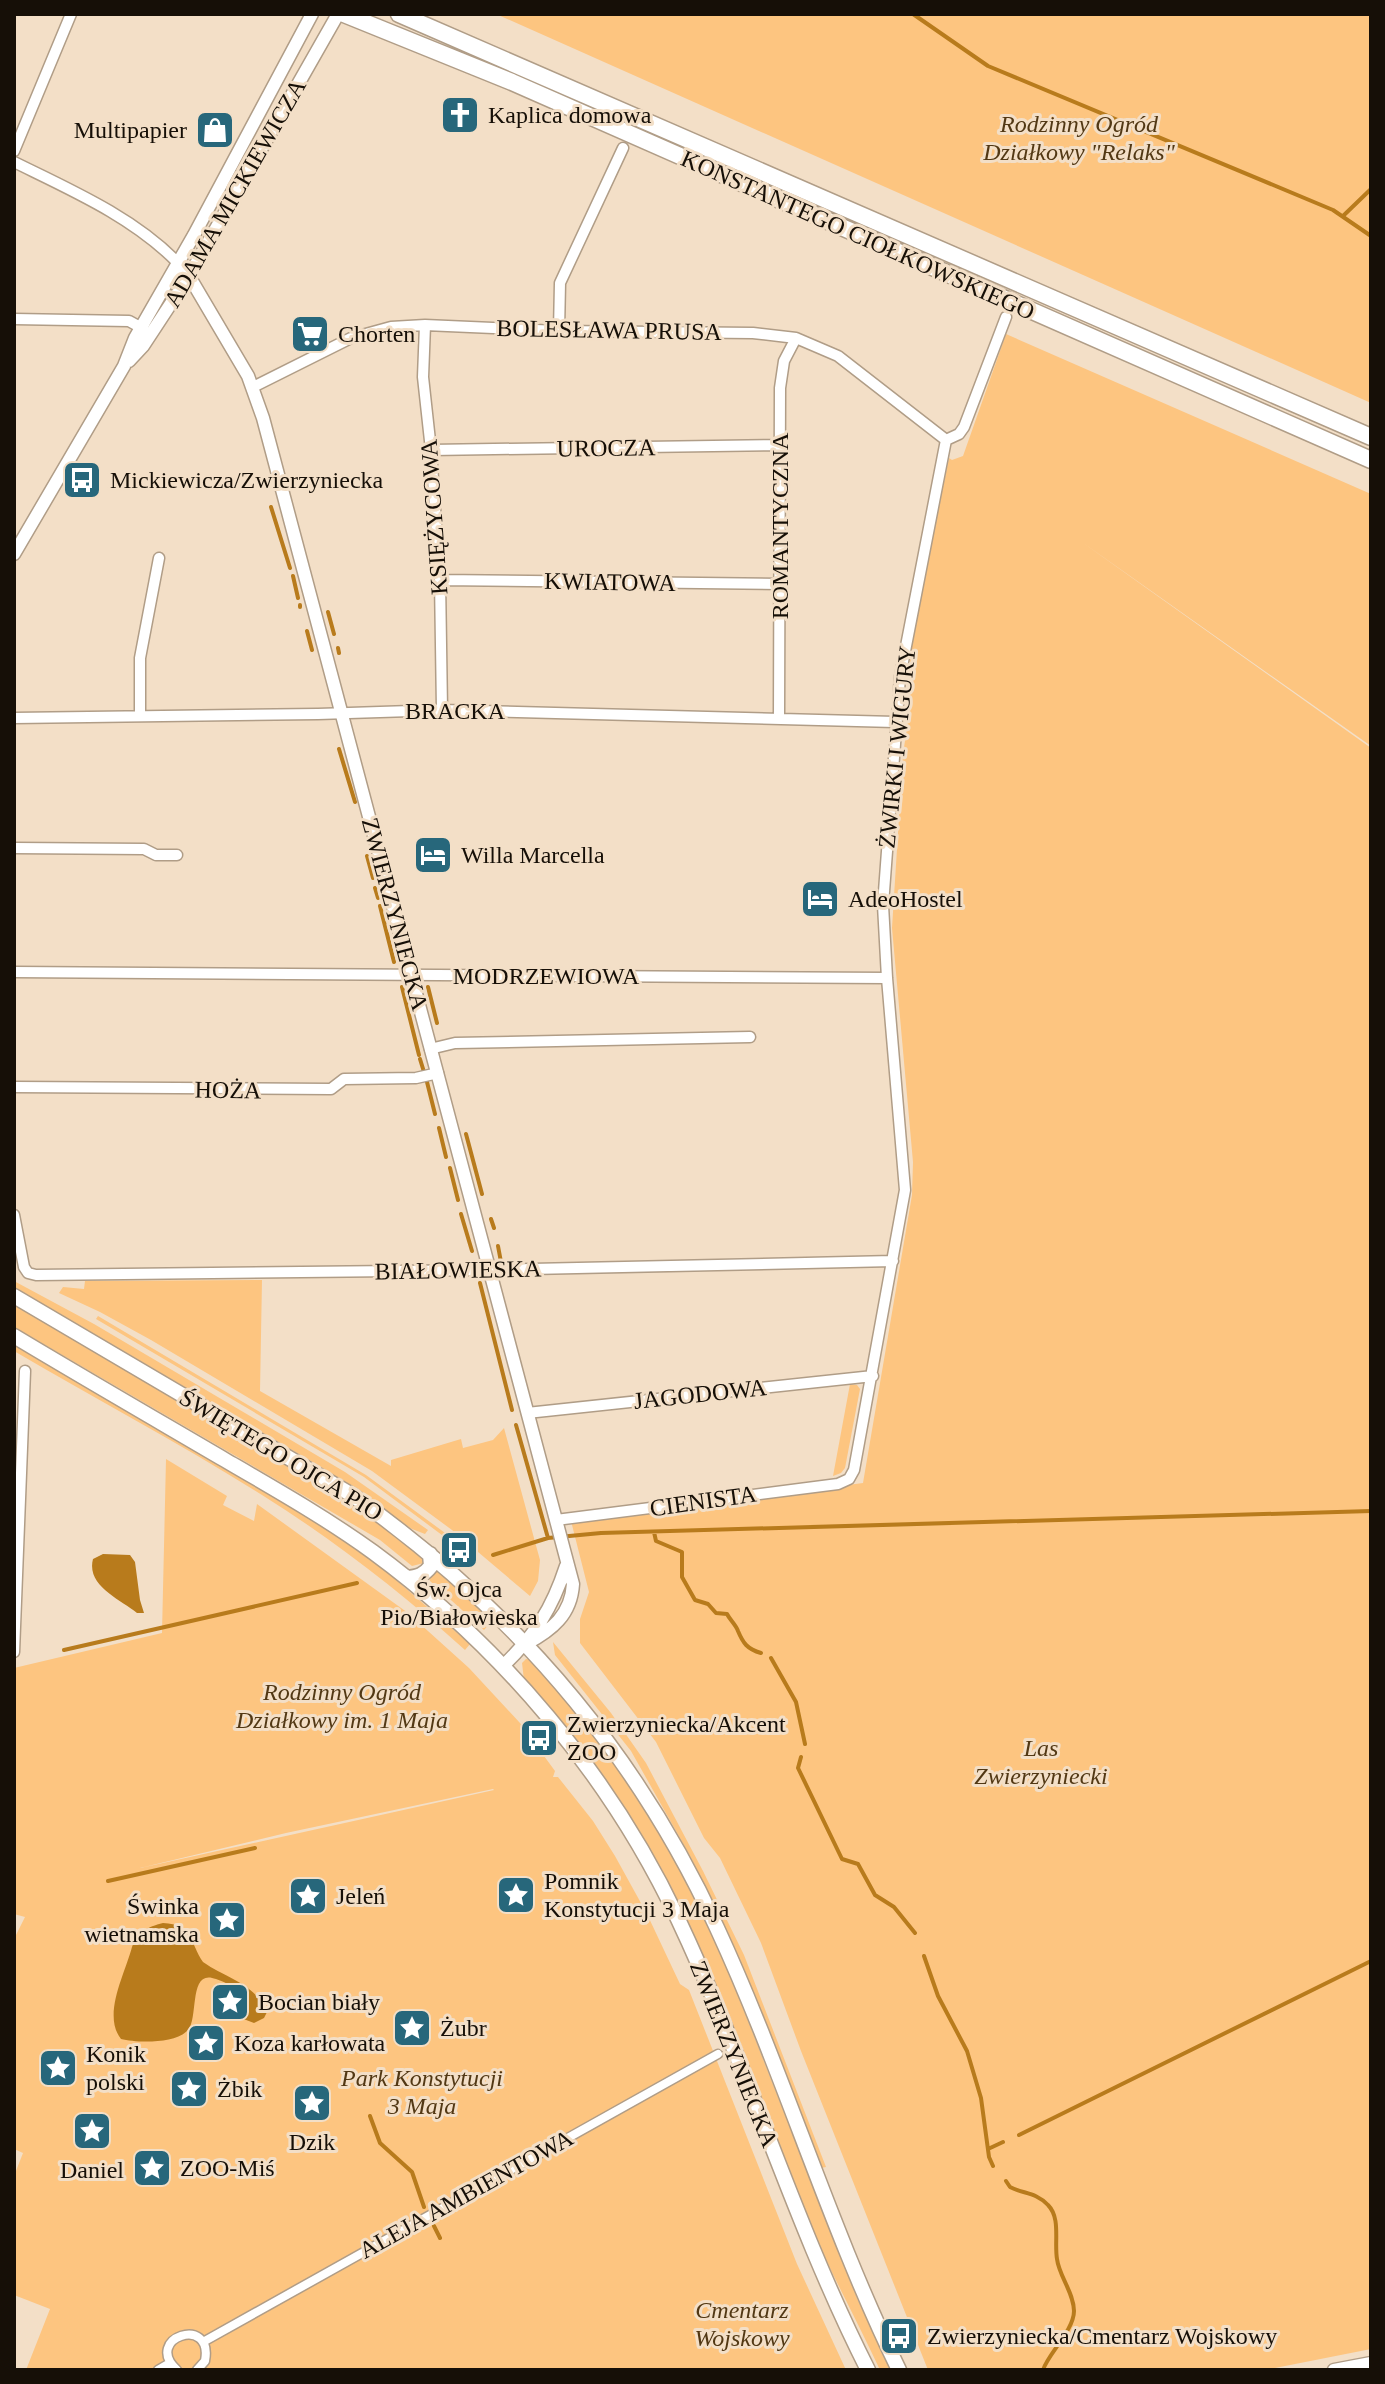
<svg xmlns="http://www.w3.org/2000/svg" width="1385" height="2384" font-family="Georgia,serif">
<rect width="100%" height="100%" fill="#f3dfc7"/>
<path fill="#fdc580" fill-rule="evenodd" d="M496 14H1371V403Z
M1006 334 1371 494V746L1079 540 1371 748V2349L1265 2370H928L801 2051 761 1943 720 1858 704 1838 656 1742 580 1643V1619L589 1592 571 1521 863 1483 912 1195 913 1162 892 928 903 754 908 721 911 640 949 458 952 460 963 456Z
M262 1280 260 1391 391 1466V1460L461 1439 463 1448 493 1440 504 1428 540 1560 538 1581 530 1596 452 1530 372 1471 151 1340 100 1312 59 1293 63 1287 84 1289 85 1281Z
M14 1281 94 1324 345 1472 428 1530 425 1534 412 1529 316 1464 14 1287Z
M14 1304 363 1510 424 1556V1563L412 1566 380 1540 14 1327Z
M98 1316 366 1475 456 1541 454 1544 364 1477 96 1319Z
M14 1345 332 1532 380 1566 470 1644 465 1650C402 1593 334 1540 262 1495 181 1444 96 1399 14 1351Z
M850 1384 857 1385 860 1389 845 1468 841 1473 833 1476Z
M166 1459 227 1496 223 1505 254 1521 257 1504 408 1613 469 1668 520 1723 555 1771 553 1777H558L593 1821 615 1856 647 1914 680 1984 689 1990 797 2264 846 2370H26L50 2309 14 2295V2176L23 2153 14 2149V1939L25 1917 14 1914V1668L162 1633ZM493 1789 494 1790 140 1868 286 1833Z
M436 1569 494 1619 484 1630 430 1581 429 1578Z
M553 1642 611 1713 646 1763 703 1871 744 1955 826 2167 821 2168 728 1933 690 1856 631 1751 555 1655Z
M526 1659 533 1660 603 1745 639 1797 688 1883 730 1975 857 2298 890 2370H880C858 2323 833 2276 811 2229 760 2117 727 1996 671 1887 632 1811 579 1744 524 1680L522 1663Z"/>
<path fill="#b87b1c" d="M103 1554 130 1555 135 1562 140 1600 144 1613H137C120 1599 86 1586 93 1559Z
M163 1923C193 1924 190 1943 203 1962 229 1980 248 1980 268 2010L264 2018 254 2023 241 2018 239 2013 242 1996C235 1987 227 1983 216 1979 188 1968 199 2017 188 2030 176 2044 137 2043 121 2039 102 2015 125 1974 132 1947 138 1932 147 1927 163 1923Z"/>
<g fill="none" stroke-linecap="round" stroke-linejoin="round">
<path stroke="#b87b1c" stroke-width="4" d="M913 14 988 66 1333 210 1371 236
M1343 216 1371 189
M271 507 290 568
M293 576 298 598
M300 605V607
M328 612 334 634
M307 631 312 650
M338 648 339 653
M339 749 355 802
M367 856 373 878
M375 888 378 898
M380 906 394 962
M402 987 419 1055
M428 987 437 1023
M420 1059 424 1072
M427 1082 435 1114
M439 1128 446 1157
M466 1134 482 1194
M450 1168 458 1200
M461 1214 472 1251
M491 1219 494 1228
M498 1246 501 1262
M480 1283 512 1410
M516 1425 548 1538
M654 1532 656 1541 682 1552V1577L695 1600 708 1604 716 1613 727 1614C730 1620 736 1625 738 1631 743 1643 747 1649 761 1653
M493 1555 548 1538 601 1533 1371 1511
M64 1650 357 1583
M771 1658 796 1702 805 1744
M801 1757 798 1768 842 1859 858 1864 875 1895 894 1907 915 1933
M108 1881 255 1848
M924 1956 938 1996 967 2051 981 2098 989 2157 993 2166
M370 2116 380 2143 412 2172 424 2207
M1019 2135 1371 1961
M988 2149 1003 2142
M1006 2181 1010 2187C1023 2194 1036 2192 1048 2205 1061 2218 1054 2242 1057 2259 1059 2276 1074 2293 1074 2311 1074 2330 1048 2354 1043 2370
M434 2226 440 2238"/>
<g stroke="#b09d87" stroke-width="11">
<path id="pedestrian" d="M203 2342 718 2054
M158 2370 170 2363
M177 2370C142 2338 214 2314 205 2361L197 2370"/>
</g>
<g stroke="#b09d87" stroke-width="13">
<path id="minor" d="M14 151 71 14
M14 162C71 190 133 217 177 262
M14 319 129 321 140 327
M425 325 423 377 431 450 440 580 442 710
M559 331 560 283 623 148
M253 387 351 338 391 327 425 325 559 331 753 333 796 338 838 356 946 440
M431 450 781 445
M440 580 780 584
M140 715V658L159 558
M14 718 318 714 442 710 895 722
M779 718 780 388 784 361 796 338
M14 848 144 849 156 855H177
M14 972 887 978
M430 1049 455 1043 750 1037
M14 1087 331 1089 344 1079 416 1078 438 1073
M14 1215 24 1267 28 1273 36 1275 490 1270 893 1261
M527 1413 873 1376
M556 1520 838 1484 849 1479 854 1470 905 1190 887 978 883 905 900 677 946 440 959 434 964 427 1006 317
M14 1652 25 1371"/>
</g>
<g stroke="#b09d87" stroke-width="15">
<path id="tertiary" d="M177 262 189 276 248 376 263 418 573 1584C571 1615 552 1630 526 1644
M129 361 143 346 189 276 338 14
M14 554 124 366 135 338 194 235 312 14
M503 1666C535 1635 552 1609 566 1566
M1334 2370 1371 2363"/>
</g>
<g stroke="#b09d87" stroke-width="17">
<path id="secondary" d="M14 1296 352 1495C512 1608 635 1749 717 1928 784 2073 829 2227 899 2370
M14 1336C84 1378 155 1419 225 1460 275 1489 326 1518 373 1552 502 1647 610 1775 678 1919 748 2067 794 2224 868 2370
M407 1578C418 1577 424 1575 431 1566L430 1554"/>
</g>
<g stroke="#b09d87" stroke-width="19">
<path id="primary" d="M344 14 512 82 1371 460
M399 14 1371 437"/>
</g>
<use href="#pedestrian" stroke="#fff" stroke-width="8"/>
<use href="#minor" stroke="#fff" stroke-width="10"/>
<use href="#tertiary" stroke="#fff" stroke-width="12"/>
<use href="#secondary" stroke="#fff" stroke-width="14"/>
<use href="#primary" stroke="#fff" stroke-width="16"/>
</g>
<defs>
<g id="church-square" transform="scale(2)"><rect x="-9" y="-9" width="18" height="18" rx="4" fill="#27677b" stroke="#f3dfc7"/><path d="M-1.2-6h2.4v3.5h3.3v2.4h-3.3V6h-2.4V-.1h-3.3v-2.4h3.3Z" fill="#fff"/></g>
<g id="shop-square" transform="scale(2)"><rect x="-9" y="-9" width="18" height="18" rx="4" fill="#27677b" stroke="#f3dfc7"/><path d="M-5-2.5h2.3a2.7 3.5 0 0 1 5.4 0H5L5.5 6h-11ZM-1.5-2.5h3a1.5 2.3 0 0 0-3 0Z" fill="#fff"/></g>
<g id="supermarket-square" transform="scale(2)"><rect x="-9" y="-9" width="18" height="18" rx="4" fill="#27677b" stroke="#f3dfc7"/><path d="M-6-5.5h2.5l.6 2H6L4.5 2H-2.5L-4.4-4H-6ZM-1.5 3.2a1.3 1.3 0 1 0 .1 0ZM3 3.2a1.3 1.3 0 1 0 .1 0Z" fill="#fff"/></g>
<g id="bus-square" transform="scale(2)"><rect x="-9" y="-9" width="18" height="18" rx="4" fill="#27677b" stroke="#f3dfc7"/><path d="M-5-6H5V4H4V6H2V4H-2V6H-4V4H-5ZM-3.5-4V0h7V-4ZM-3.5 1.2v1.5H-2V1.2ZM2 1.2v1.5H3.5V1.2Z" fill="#fff"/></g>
<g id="hotel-square" transform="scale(2)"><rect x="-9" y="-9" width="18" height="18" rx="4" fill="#27677b" stroke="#f3dfc7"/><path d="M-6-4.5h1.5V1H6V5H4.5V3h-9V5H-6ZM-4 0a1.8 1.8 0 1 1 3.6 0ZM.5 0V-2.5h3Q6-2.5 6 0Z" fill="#fff"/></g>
<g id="sight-square" transform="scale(2)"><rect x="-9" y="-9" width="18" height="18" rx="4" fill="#27677b" stroke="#f3dfc7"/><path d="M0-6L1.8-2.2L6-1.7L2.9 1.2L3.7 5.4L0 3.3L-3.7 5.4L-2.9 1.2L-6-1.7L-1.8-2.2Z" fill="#fff"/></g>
</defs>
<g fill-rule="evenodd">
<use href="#church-square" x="460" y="115"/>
<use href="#shop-square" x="215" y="130"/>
<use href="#supermarket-square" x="310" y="334"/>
<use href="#bus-square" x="82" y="480"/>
<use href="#hotel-square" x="433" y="855"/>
<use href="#hotel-square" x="820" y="899"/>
<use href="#bus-square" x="459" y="1550"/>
<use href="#bus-square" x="539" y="1738"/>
<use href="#sight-square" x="516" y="1895"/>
<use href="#sight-square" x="308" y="1896"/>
<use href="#sight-square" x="227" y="1920"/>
<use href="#sight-square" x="230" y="2002"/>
<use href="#sight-square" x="412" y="2028"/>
<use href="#sight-square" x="206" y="2043"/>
<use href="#sight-square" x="58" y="2068"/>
<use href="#sight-square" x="189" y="2089"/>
<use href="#sight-square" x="312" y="2103"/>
<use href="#sight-square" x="92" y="2131"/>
<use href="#sight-square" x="152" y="2168"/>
<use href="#bus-square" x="899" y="2336"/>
</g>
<g text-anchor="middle" stroke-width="6" stroke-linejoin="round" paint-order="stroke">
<g font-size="24" fill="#160f07" stroke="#f3dfc7" text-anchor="start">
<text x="488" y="123">Kaplica domowa</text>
<text x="187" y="138" text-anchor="end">Multipapier</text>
<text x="338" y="342">Chorten</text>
<text x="110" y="488">Mickiewicza/Zwierzyniecka</text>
<text x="461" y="863">Willa Marcella</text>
<text x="848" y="907">AdeoHostel</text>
<text x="459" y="1597" text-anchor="middle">Św. Ojca<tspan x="459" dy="28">Pio/Białowieska</tspan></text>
<text x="567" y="1732">Zwierzyniecka/Akcent<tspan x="567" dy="28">ZOO</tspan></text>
<text x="544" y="1889">Pomnik<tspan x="544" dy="28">Konstytucji 3 Maja</tspan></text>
<text x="336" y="1904">Jeleń</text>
<text x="199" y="1914" text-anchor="end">Świnka<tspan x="199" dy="28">wietnamska</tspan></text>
<text x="258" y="2010">Bocian biały</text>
<text x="440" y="2036">Żubr</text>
<text x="234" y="2051">Koza karłowata</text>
<text x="86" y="2062">Konik<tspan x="86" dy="28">polski</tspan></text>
<text x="217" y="2097">Żbik</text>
<text x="312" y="2150" text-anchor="middle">Dzik</text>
<text x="180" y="2176">ZOO-Miś</text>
<text x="92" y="2178" text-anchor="middle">Daniel</text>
<text x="927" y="2344">Zwierzyniecka/Cmentarz Wojskowy</text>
</g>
<g font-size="24" font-style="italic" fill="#523814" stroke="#f3dfc7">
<text x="1079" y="132">Rodzinny Ogród<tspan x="1079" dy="28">Działkowy "Relaks"</tspan></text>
<text x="342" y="1700">Rodzinny Ogród<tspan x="342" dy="28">Działkowy im. 1 Maja</tspan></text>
<text x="1041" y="1756">Las<tspan x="1041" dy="28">Zwierzyniecki</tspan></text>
<text x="422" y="2086">Park Konstytucji<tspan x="422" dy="28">3 Maja</tspan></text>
<text x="742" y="2318">Cmentarz<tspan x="742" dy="28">Wojskowy</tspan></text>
</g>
<g font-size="24" fill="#160f07" stroke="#f3dfc7">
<text transform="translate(235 193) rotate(-60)" y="8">ADAMA MICKIEWICZA</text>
<text transform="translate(858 235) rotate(24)" y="8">KONSTANTEGO CIOŁKOWSKIEGO</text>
<text transform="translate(609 330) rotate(1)" y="8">BOLESŁAWA PRUSA</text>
<text transform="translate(606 448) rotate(-1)" y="8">UROCZA</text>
<text transform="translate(434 517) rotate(-94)" y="8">KSIĘŻYCOWA</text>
<text transform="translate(780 526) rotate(-90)" y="8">ROMANTYCZNA</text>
<text transform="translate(610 582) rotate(1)" y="8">KWIATOWA</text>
<text x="455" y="719">BRACKA</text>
<text transform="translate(897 747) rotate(-84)" y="8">ŻWIRKI I WIGURY</text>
<text transform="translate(395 914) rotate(75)" y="8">ZWIERZYNIECKA</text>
<text x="546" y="984">MODRZEWIOWA</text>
<text transform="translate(228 1090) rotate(1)" y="8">HOŻA</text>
<text transform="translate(458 1270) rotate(-1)" y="8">BIAŁOWIESKA</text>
<text transform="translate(700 1394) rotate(-6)" y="8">JAGODOWA</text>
<text transform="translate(281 1455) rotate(31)" y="8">ŚWIĘTEGO OJCA PIO</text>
<text transform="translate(703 1501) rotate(-8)" y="8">CIENISTA</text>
<text transform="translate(734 2054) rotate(68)" y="8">ZWIERZYNIECKA</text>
<text transform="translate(466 2194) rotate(-29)" y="8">ALEJA AMBIENTOWA</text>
</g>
</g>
<rect width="1385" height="2384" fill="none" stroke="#160f07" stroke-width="32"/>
</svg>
